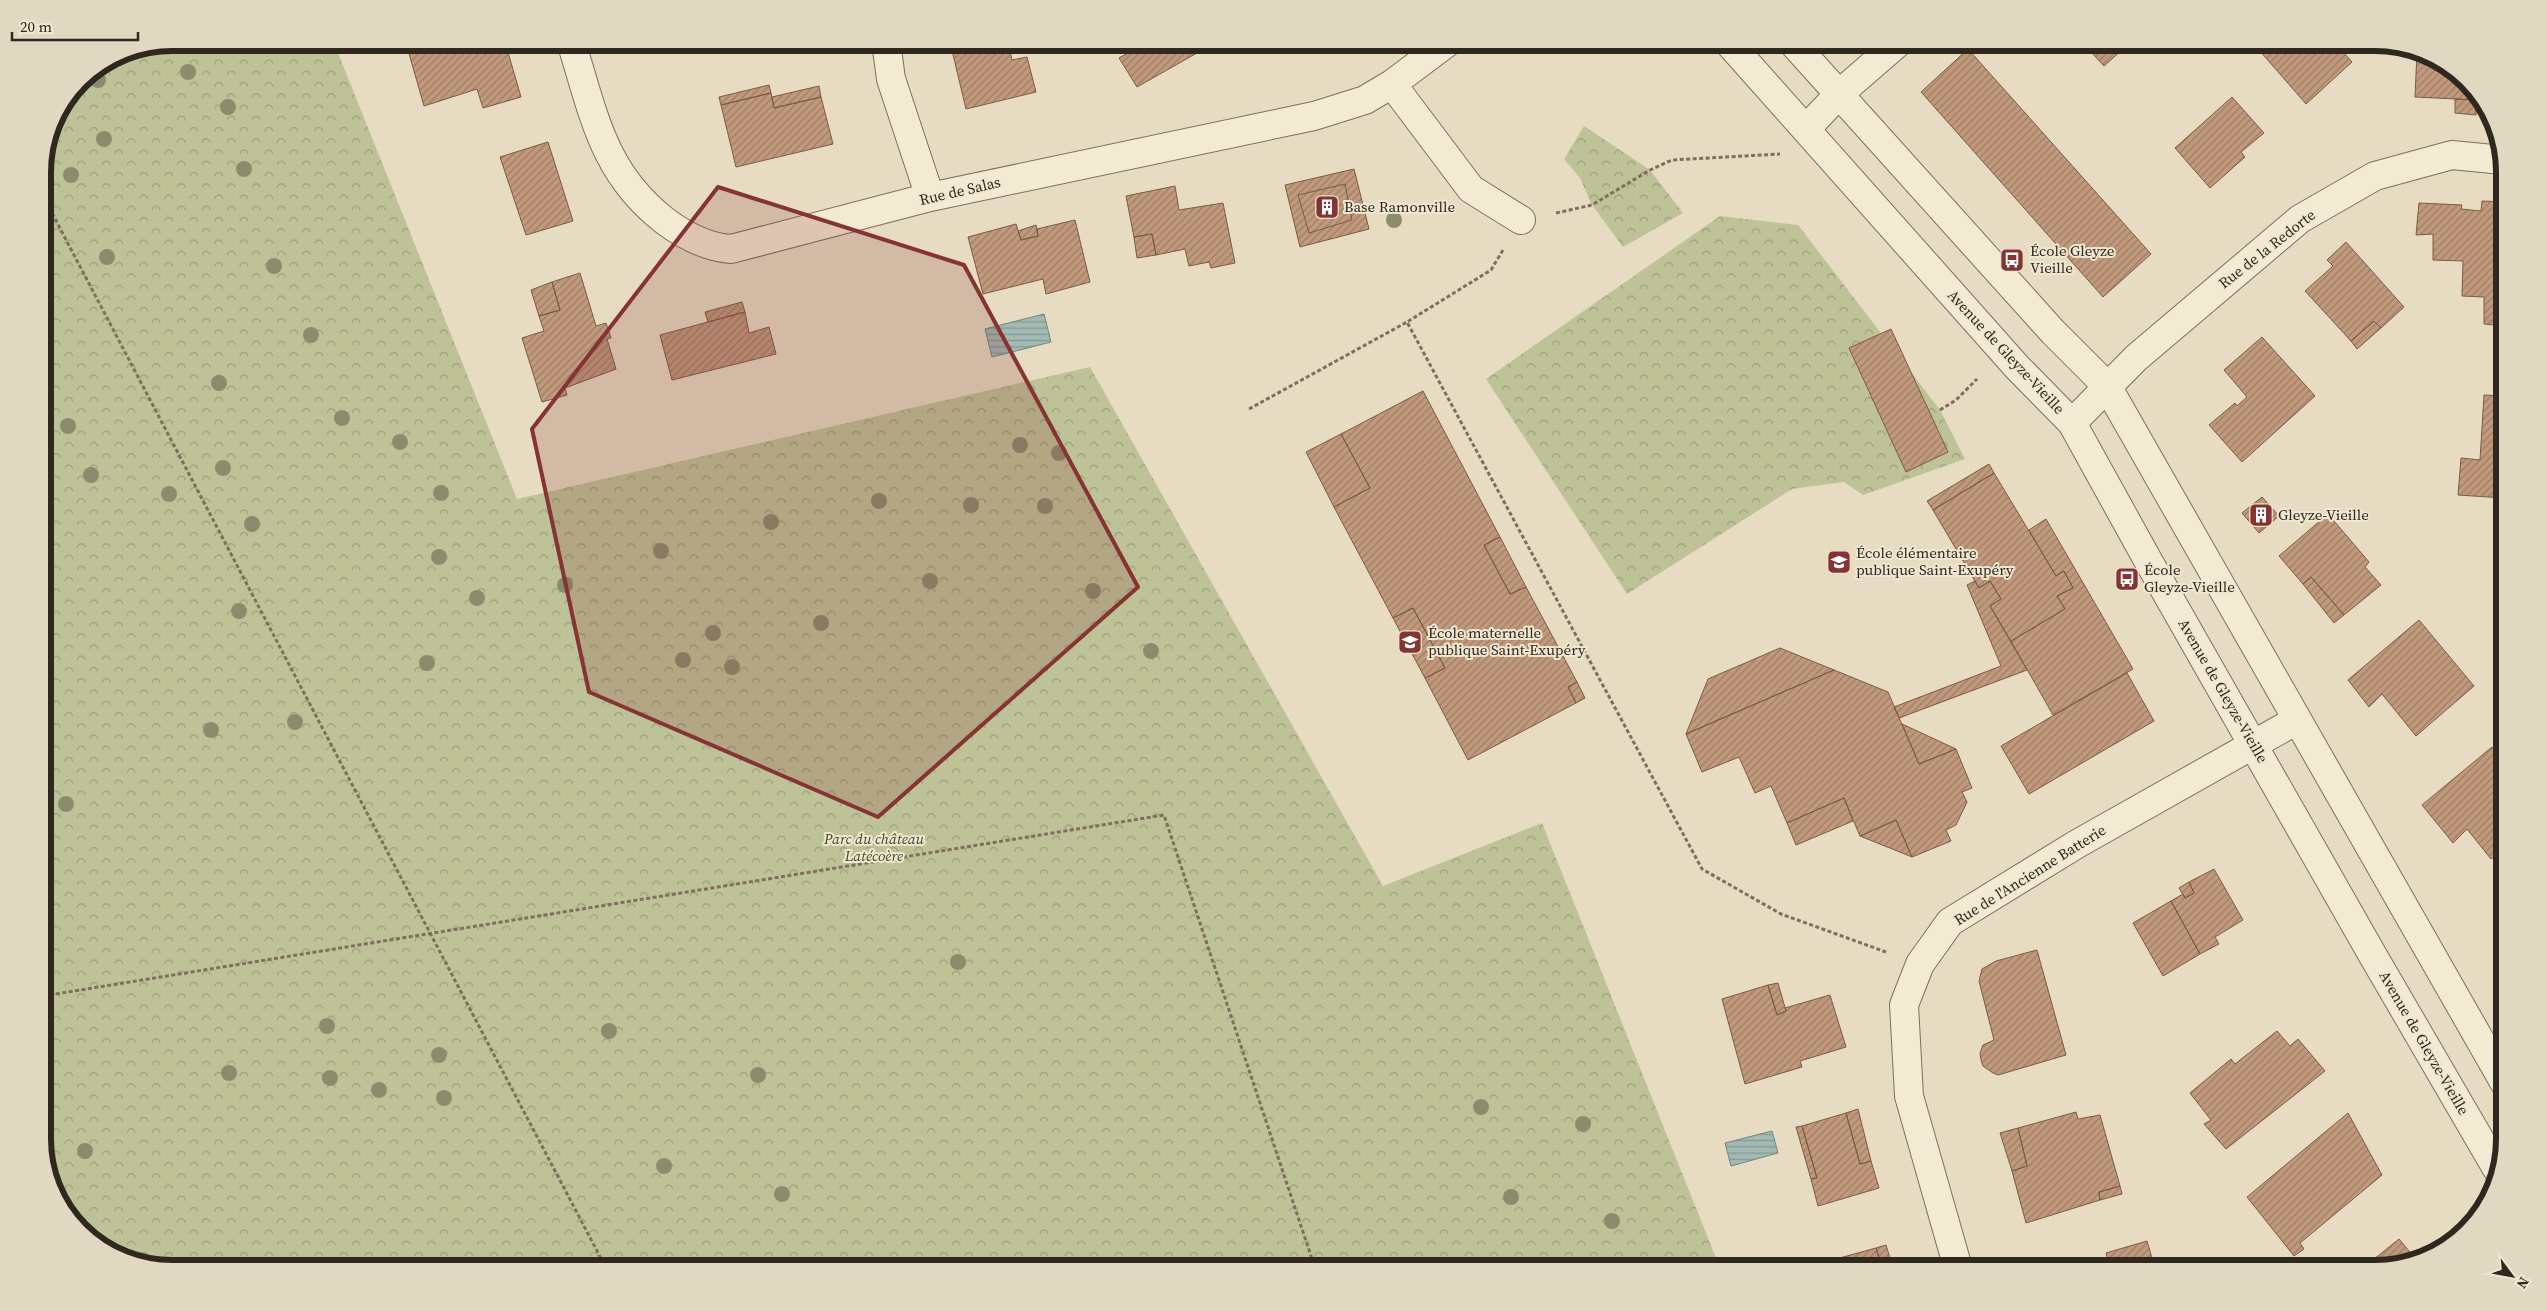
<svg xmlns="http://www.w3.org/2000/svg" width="2547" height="1311" font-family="'Source Serif 4',serif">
<defs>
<pattern id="forest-crowns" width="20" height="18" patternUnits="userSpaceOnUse" patternTransform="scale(1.25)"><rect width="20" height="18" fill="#bec397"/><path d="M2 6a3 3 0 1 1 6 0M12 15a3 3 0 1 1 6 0" fill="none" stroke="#9b9e7b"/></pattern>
<pattern id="water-rules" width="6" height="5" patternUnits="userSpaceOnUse" patternTransform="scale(1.25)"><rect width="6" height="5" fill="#a3bab4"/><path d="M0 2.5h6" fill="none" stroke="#859792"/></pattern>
<pattern id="building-hatch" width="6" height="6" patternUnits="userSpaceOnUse" patternTransform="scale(1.25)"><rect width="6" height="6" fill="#c1997c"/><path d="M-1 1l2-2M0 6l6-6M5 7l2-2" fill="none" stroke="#9d7d65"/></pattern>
</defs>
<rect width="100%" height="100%" fill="#e7dcc2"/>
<path fill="url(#forest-crowns)" d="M172 43H334L517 499 1090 367 1383 886 1542 823 1720 1268H172L115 1255 65 1211 43 1148V164L52 122 81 80 123 52Z
M1584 126 1650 170 1683 213 1623 247 1592 205 1580 178 1564 159Z
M1720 216 1798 225 1940 410 1965 459 1863 495 1844 482 1792 489 1627 594 1486 379Z"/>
<path fill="url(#water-rules)" stroke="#6c8780" d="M1044 314 1051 342 992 357 985 329Z
M1772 1131 1778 1153 1731 1166 1725 1143Z"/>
<path fill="url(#building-hatch)" stroke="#7a5a44" d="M430 42H505L521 97 483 108 477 89 424 106 408 50Z
M950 42H1008L1012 60 1027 57 1036 92 966 109Z
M1123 42H1210L1211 45 1137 87 1119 58 1128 53Z
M2082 42H2131L2104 66Z
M2252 42H2334L2352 62 2306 104Z
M1968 49 2151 254 2103 297 1921 92Z
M2417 52 2432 56 2483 100 2487 112 2476 111 2477 100 2415 97Z
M769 85 771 93 721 105 719 97Z
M819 86 821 97 774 108 772 97Z
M771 93 774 108 821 97 833 144 736 167 721 105Z
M2232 97 2264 133 2241 152 2245 157 2210 188 2175 148Z
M2455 99 2477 100 2476 115 2455 113Z
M548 142 573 221 526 235 500 157Z
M1354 169 1369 229 1300 247 1285 185Z
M1345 184 1352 220 1309 233 1298 195Z
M1175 186 1179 210 1223 203 1235 263 1211 268 1209 262 1189 266 1185 249 1156 255 1152 234 1134 237 1126 196Z
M2482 201 2504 202V326L2484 324V297L2462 296 2463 261 2433 260V234L2416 235 2419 203 2462 205 2461 209 2481 211Z
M1075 220 1090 282 1046 294 1043 279 983 294 968 237 1016 224 1021 240 1038 236 1037 229Z
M1036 225 1038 236 1021 240 1018 231Z
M1152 234 1156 255 1137 258 1134 237Z
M2346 242 2404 307 2381 328 2374 321 2351 341 2305 291 2333 266 2327 260Z
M580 273 596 326 606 323 611 338 607 339 616 369 565 388 567 395 542 402 522 338 544 331 539 316 560 310 552 282Z
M552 282 560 310 539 316 531 290Z
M742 302 745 312 708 322 705 312Z
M745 312 749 333 769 327 776 354 672 380 660 335Z
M2374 321 2381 328 2357 349 2351 341Z
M1891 329 1948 452 1906 472 1849 348Z
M2262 337 2315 396 2242 462 2209 425 2235 403 2237 406 2247 397 2224 370Z
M1423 391 1500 537 1484 545 1510 594 1526 587 1577 682 1568 687 1576 703 1468 760 1425 678 1445 668 1413 608 1393 618 1334 507 1370 488 1341 434Z
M2484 395 2504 396V498L2458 495 2461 458 2480 460Z
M1341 434 1370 488 1334 507 1306 452Z
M1989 464 1994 473 1933 510 1927 501Z
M1994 473 2056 576 2064 571 2073 588 2057 596 2065 609 2011 641 1990 606 2001 599 1990 581 1979 588 1933 510Z
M2262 497 2279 516 2259 533 2242 513Z
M2328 514 2369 562 2365 567 2381 585 2344 615 2311 577 2303 584 2279 556Z
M2046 519 2133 669 2053 715 2011 641 2065 609 2057 596 2073 588 2064 571 2056 576 2029 530Z
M1500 537 1526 587 1510 594 1484 545Z
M2311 577 2344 615 2334 623 2303 584Z
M1975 581 1979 588 1990 581 2001 599 1990 606 2027 670 1899 718 1894 707 2001 666 1967 585Z
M1413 608 1445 668 1425 678 1393 618Z
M2419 620 2474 686 2416 736 2382 694 2369 707 2348 680Z
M1780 648 1834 670 1686 734 1708 679Z
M1834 670 1888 692 1919 764 1956 749 1972 788 1962 792 1967 802 1956 825 1946 830 1951 841 1912 857 1896 820 1860 836 1844 798 1787 823 1771 786 1755 793 1739 757 1702 772 1686 734Z
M2127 673 2154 721 2029 794 2001 746Z
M1577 682 1585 698 1576 703 1568 687Z
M1902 724 1956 749 1919 764Z
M2492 747 2504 762V848L2491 859 2467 829 2453 843 2422 805Z
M1844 798 1853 821 1796 845 1787 823Z
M1896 820 1912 857 1860 836Z
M2214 869 2243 920 2215 937 2219 944 2200 954 2171 901 2183 894 2185 898 2194 893 2189 882Z
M2189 882 2194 893 2185 898 2179 888Z
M2171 901 2200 954 2163 976 2133 923Z
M2037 950 2066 1055 1998 1075 1993 1073 1983 1066 1981 1060 1980 1053 1983 1045 1994 1040 1979 981 1982 969 1996 961Z
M1778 983 1786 1011 1777 1015 1768 985Z
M1768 985 1777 1015 1786 1011 1785 1008 1830 995 1846 1047 1800 1061 1802 1067 1745 1084 1722 999Z
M2277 1031 2290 1046 2298 1039 2325 1071 2226 1149 2204 1124 2211 1120 2190 1093 2231 1059 2235 1064Z
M1858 1109 1871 1161 1860 1164 1846 1113Z
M2076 1112 2078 1119 2100 1115 2120 1186 2099 1192 2100 1200 2026 1223 2012 1171 2027 1166 2018 1128Z
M1846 1113 1860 1164 1871 1161 1879 1188 1818 1206 1811 1179 1817 1178 1802 1126Z
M2348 1113 2382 1175 2300 1243 2304 1249 2294 1256 2247 1197Z
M1802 1126 1817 1178 1811 1179 1796 1127Z
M2018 1128 2027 1166 2012 1171 2000 1133Z
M2120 1186 2122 1194 2100 1200 2099 1192Z
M2399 1239 2414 1257 2375 1268H2363Z
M2147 1241 2155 1268H2110L2106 1253Z
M1886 1245 1893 1268H1882L1876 1248Z
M1876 1248 1882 1268H1803Z"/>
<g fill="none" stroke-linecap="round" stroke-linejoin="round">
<g stroke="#7f6e5b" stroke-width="30">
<path id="minor" d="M571 42C594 114 602 172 665 221 685 236 706 247 731 249L930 197 1314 116 1365 100 1392 84 1448 42
M886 42 891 79 930 197
M1728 42 2017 367 2072 423 2150 564 2372 954 2497 1169
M1792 42 2053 332 2107 386 2504 1082
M1392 84 1471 189 1521 220
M1806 129 1839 94 1899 42
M2072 423 2136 358 2300 219 2375 176 2452 155 2503 160
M1958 1268 1909 1096 1904 1005 1920 964 1950 922 2077 844 2297 720"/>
</g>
<path stroke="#7f6e5b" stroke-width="3" stroke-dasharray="4 2.5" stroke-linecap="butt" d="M43 196 606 1268
M1556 213 1592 205 1650 170 1672 160 1780 154
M1503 250 1491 270 1407 322 1702 869 1781 914 1886 952
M1249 409 1407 322
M1940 410 1956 400 1977 379
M43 996 1164 815 1315 1268"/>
<use href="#minor" stroke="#f3ead3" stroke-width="28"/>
</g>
<g fill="#8c8c6d">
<circle cx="188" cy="72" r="8"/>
<circle cx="98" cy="80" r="8"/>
<circle cx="228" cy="107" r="8"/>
<circle cx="104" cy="139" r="8"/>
<circle cx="244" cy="169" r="8"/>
<circle cx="71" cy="175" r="8"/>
<circle cx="1394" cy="220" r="8"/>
<circle cx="107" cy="257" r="8"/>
<circle cx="274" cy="266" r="8"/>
<circle cx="311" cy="335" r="8"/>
<circle cx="219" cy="383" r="8"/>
<circle cx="342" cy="418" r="8"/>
<circle cx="68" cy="426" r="8"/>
<circle cx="400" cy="442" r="8"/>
<circle cx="1020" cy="445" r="8"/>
<circle cx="1059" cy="453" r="8"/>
<circle cx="223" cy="468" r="8"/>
<circle cx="91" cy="475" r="8"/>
<circle cx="441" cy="493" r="8"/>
<circle cx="169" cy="494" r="8"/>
<circle cx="879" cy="501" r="8"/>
<circle cx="971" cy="505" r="8"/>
<circle cx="1045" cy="506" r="8"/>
<circle cx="771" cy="522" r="8"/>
<circle cx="252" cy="524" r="8"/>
<circle cx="661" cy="551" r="8"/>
<circle cx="439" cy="557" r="8"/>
<circle cx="930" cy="581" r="8"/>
<circle cx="565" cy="585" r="8"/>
<circle cx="1093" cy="591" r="8"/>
<circle cx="477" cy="598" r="8"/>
<circle cx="239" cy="611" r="8"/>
<circle cx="821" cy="623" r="8"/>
<circle cx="713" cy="633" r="8"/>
<circle cx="1151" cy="651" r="8"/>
<circle cx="683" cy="660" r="8"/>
<circle cx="427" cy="663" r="8"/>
<circle cx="732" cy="667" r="8"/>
<circle cx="295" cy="722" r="8"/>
<circle cx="211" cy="730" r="8"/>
<circle cx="66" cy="804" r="8"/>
<circle cx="958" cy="962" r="8"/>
<circle cx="327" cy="1026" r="8"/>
<circle cx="609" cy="1031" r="8"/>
<circle cx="439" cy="1055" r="8"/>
<circle cx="229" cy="1073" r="8"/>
<circle cx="758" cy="1075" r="8"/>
<circle cx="330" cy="1078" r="8"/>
<circle cx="379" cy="1090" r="8"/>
<circle cx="444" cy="1098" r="8"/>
<circle cx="1481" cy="1107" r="8"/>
<circle cx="1583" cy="1124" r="8"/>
<circle cx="85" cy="1151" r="8"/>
<circle cx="664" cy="1166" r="8"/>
<circle cx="782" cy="1194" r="8"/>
<circle cx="1511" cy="1197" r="8"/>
<circle cx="1612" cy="1221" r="8"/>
</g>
<path fill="#863333" fill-opacity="0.2" stroke="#863333" stroke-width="4" stroke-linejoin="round" d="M718 187 964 265 1138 587 878 817 589 692 532 429Z"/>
<defs>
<g id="building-square" transform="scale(1.25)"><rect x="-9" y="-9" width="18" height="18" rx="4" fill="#863333" stroke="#f0e7d0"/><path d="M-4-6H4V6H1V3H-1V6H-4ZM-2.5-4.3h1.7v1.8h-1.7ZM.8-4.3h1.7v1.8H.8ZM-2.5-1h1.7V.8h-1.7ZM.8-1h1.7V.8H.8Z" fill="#fff"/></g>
<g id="bus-square" transform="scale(1.25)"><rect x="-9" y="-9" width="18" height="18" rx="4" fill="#863333" stroke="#f0e7d0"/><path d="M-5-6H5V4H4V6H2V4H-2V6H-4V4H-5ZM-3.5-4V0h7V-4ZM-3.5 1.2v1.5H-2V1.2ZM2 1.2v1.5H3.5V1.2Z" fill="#fff"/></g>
<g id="school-square" transform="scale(1.25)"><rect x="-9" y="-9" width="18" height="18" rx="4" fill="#863333" stroke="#f0e7d0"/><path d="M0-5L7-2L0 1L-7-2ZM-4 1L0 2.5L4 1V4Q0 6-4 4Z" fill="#fff"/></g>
</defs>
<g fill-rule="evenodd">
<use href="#building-square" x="1327" y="207"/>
<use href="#bus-square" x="2012" y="260"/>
<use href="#building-square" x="2261" y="515"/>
<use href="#school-square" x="1839" y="562"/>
<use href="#bus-square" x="2127" y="579"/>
<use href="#school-square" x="1410" y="642"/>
</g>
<g text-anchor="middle" stroke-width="4" stroke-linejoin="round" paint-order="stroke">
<g font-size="15" fill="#30271e" stroke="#f0e7d0">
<text transform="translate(960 191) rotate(-13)" y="5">Rue de Salas</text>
<text transform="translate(2267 249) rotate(-38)" y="5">Rue de la Redorte</text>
<text transform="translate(2006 352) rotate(47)" y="5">Avenue de Gleyze-Vieille</text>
<text transform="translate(2223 691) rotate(60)" y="5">Avenue de Gleyze-Vieille</text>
<text transform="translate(2030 875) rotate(-32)" y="5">Rue de l'Ancienne Batterie</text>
<text transform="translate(2424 1043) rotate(60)" y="5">Avenue de Gleyze-Vieille</text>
</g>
<g font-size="15" fill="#30271e" stroke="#f0e7d0" text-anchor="start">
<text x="1344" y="212">Base Ramonville</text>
<text x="2030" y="256">École Gleyze<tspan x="2030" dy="17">Vieille</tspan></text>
<text x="2278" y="520">Gleyze-Vieille</text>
<text x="1856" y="558">École élémentaire<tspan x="1856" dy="17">publique Saint-Exupéry</tspan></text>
<text x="2144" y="575">École<tspan x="2144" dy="17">Gleyze-Vieille</tspan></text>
<text x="1428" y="638">École maternelle<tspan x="1428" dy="17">publique Saint-Exupéry</tspan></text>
</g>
<g font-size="15" font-style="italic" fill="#414a27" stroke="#f0e7d0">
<text x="874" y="844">Parc du château<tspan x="874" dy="17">Latécoère</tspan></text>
</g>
</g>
<path d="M0 0H2547V1311H0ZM172 51H2375A121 121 0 0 1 2496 172V1139A121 121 0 0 1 2375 1260H172A121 121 0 0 1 51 1139V172A121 121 0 0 1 172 51Z" fill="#e1d8c2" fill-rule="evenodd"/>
<path fill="none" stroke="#30271e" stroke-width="6" d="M172 51H2375A121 121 0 0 1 2496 172V1139A121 121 0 0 1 2375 1260H172A121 121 0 0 1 51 1139V172A121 121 0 0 1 172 51Z"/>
<g transform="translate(2512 1276) rotate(122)" stroke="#f0e7d0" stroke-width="4" paint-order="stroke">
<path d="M0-4L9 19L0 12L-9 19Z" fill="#30271e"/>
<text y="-8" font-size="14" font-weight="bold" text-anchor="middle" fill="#30271e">N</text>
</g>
<path d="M12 32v8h126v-8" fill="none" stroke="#30271e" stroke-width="2.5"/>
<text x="20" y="32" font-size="15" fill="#30271e" stroke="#f0e7d0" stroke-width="4" paint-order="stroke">20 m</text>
</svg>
